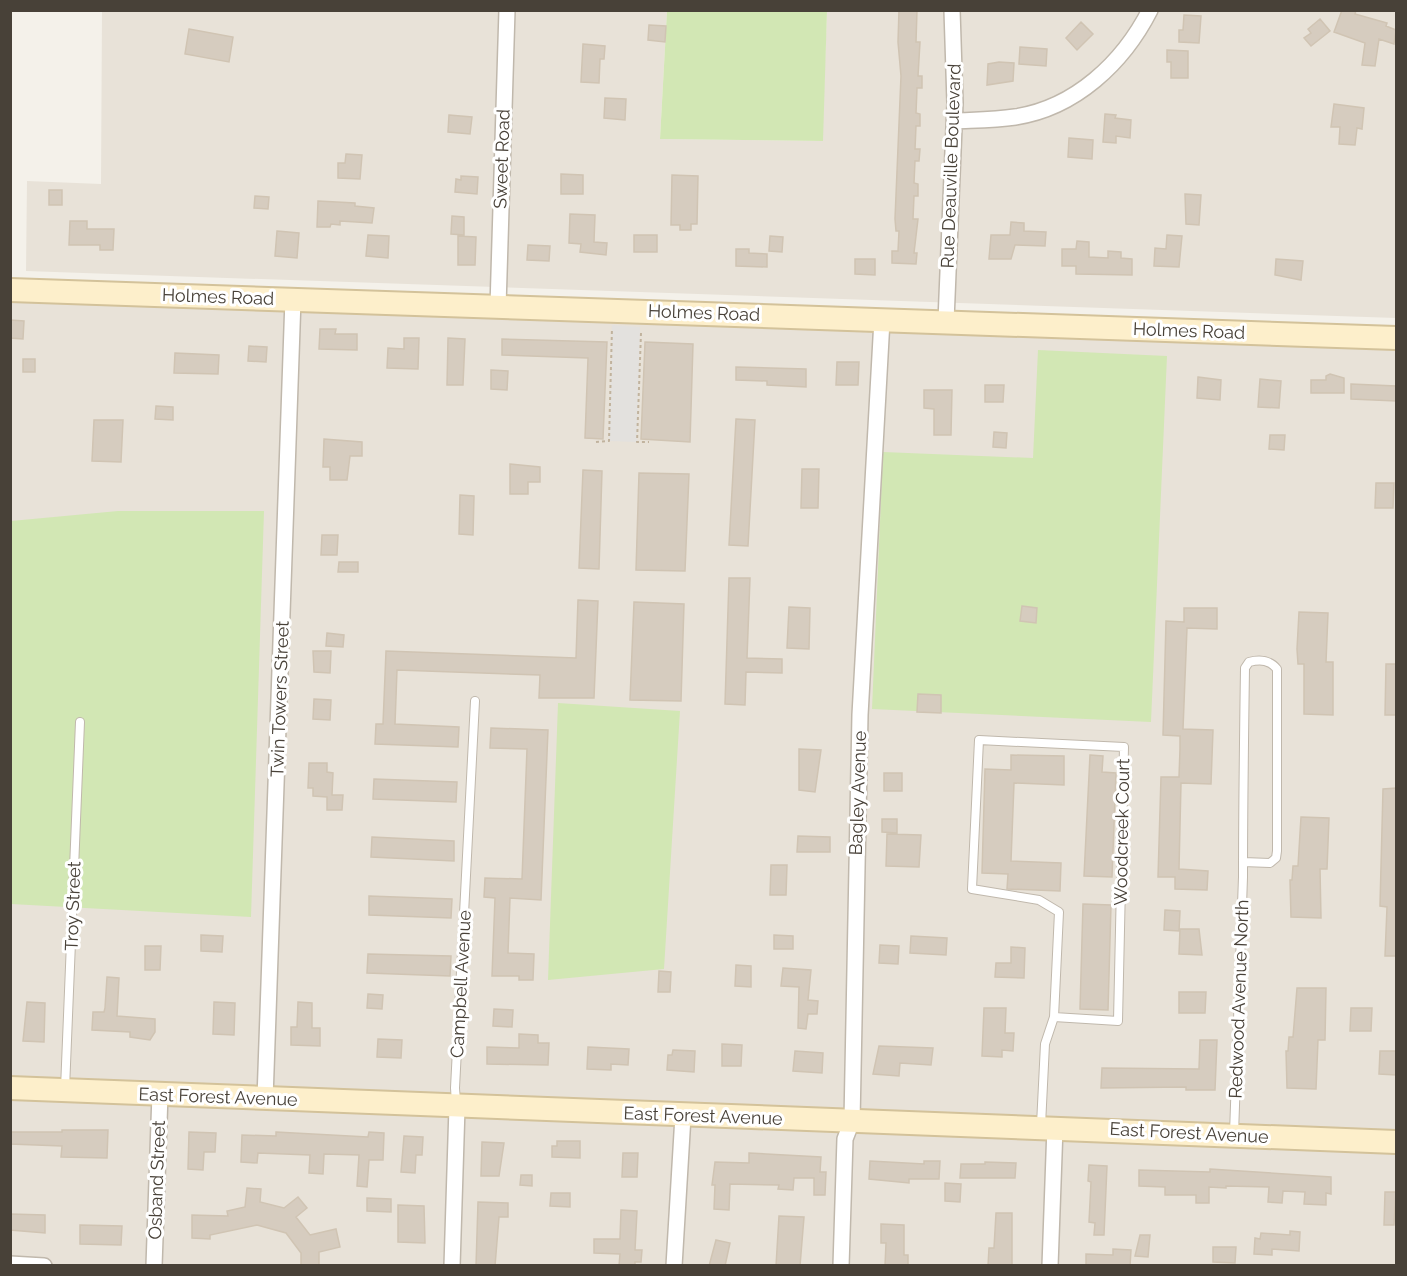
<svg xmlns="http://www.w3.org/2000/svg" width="1407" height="1276" font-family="Raleway,sans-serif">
<rect width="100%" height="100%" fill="#f4f1ea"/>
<path fill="#e8e2d8" d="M102 11H667L660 139 822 141 827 11H1396V318L26 271 27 181 101 184Z
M11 300 1396 348V1265L11 1266Z"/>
<path fill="#d2e7b4" d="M667 11H827L823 141 660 139Z
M1038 350 1167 356 1151 722 872 709 883 452 1033 458Z
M118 511H264L251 917 11 904V521Z
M558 703 680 711 664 969 548 980Z"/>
<path fill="#e3e1de" d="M612 325 640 327 637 442 609 441Z"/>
<path fill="#d6ccbf" stroke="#d0c4b3" stroke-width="1.5" d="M899 10H917L916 42H920L918 76H922V88H917L916 113 920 114V126H916L915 149H920L919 161H915L914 183 918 184V196H914L913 219H918L914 253H917L916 264 892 263V251H898L899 231H896L895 219 901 76 898 42Z
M1342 10H1356L1355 14 1387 23 1386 26 1396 30 1394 44 1379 39 1375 66 1362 65 1365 43 1334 32Z
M1184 15 1201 16 1199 43 1179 42V30H1183Z
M1320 19 1330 31 1311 46 1304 38 1311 33 1308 29Z
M1081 22 1093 34 1077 50 1066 38Z
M649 25 666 26 665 42 648 40Z
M189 29 233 37 229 62 185 54Z
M583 44 605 46 604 59H600L599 83 581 82Z
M1020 47 1047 49 1046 66 1019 64Z
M1167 50 1188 51V78H1171V62H1167Z
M999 62 1014 63 1013 81 987 85 988 64Z
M605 98 626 99 625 120 604 118Z
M1334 104 1364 108 1362 129 1357 128 1355 145 1339 144 1340 127H1331Z
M1105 114 1116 115 1115 118 1131 120 1130 138 1116 136V143L1103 142Z
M449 115 472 117 470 134 448 132Z
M1069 138 1093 140 1092 159 1068 157Z
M346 154 362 155 360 179 338 178V163H345Z
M561 174 583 175V194H561Z
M672 175 698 176 697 224H691V230H680V225H671Z
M461 176 478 177 477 194 455 192 456 179 461 180Z
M49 190H62V205H49Z
M1185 194 1201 195 1199 225 1186 224Z
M255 196 269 197 268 209 254 208Z
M318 201 355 203V206L374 208 372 223 340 221V225L331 224 330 227H317Z
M570 214 595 215 594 242 607 243 606 255 580 252 581 244 569 243Z
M452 216 464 217V235L451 234Z
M70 221H87V229H114L113 250H100V245H69Z
M1011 222 1024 223V231L1046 232 1045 246 1015 245 1011 259H989L991 235H1010Z
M277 231 299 233 297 258 275 256Z
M368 235 389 236 388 258 366 256Z
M634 235H657V252H634Z
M1167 235 1182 236 1179 267 1154 266 1155 248 1166 249Z
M458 236 476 237 475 265H458Z
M770 236 783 237 782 252 769 251Z
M1077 241 1089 242V257L1108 258V251L1121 252V258L1132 259V275L1076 274V266H1062V249H1076Z
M528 245 550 246 549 261 527 260Z
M736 249H749V253L767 254V267L736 266Z
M855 259H875V275L855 274Z
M1276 259 1303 261 1301 280 1275 275Z
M10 320 24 321 23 339 10 338Z
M320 329H336L335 334H357V350L319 349Z
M404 338H419L418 369 387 368 388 348 404 349Z
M448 338 465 339 463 385H447Z
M502 339 607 342 603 439 585 438 588 358 502 355Z
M645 342 693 344 690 442 641 439Z
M249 346 267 347 266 362 248 361Z
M175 353 219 355 218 374 174 373Z
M23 359H35V372H23Z
M837 362H859L858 385H836Z
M736 367 806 369V387L767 385V381L736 380Z
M491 370 508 371 507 390 491 389Z
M1330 374 1344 378V393H1311V380H1326V376Z
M1198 377 1221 380 1220 400 1197 398Z
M1260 379 1281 381 1279 408 1258 407Z
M1351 384 1396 386V401L1351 399Z
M985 385H1004L1003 402H985Z
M924 390H952L951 435H934V409L924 408Z
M156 406 173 407V420L155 419Z
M736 419 755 420 748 546 729 545Z
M94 420H123L121 462 92 461Z
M994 432 1007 433 1006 448 993 447Z
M1270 435H1285L1284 450 1269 449Z
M324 439 362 442V456H350L347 480H330V467H323Z
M510 464 540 467V482H528V494H510Z
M802 469H819L818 508H801Z
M583 470 602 471 599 569 579 568Z
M639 473 689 474 685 571 636 570Z
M1376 483H1394L1393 508H1375Z
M460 495 474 496 473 535 459 534Z
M322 535H338L337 555H321Z
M339 562H358V572H338Z
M729 578H750L747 658 782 659V673L746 672 745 705 725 704Z
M578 600 598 601 594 698H539L540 675 397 670 395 724 459 727 458 747 375 744 376 724H383L386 651 576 658Z
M634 602 684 604 681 701 630 700Z
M1022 606 1037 608 1036 623 1020 621Z
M789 607 810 608 809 649 787 648Z
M1184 608H1217V629L1187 628 1183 729 1213 730 1211 784 1181 783 1179 869 1208 871 1207 890 1175 889V877H1158L1161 777H1179L1180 749V736L1163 735 1166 621 1184 622Z
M1299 612 1328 613 1326 662H1333V715L1304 714V664H1298L1297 649Z
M327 633 344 635 343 647 326 646Z
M313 651H331L330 673 314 672Z
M1386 664H1396V715H1385Z
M918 694 941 695V713L917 712Z
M314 699 331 700 330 720 313 719Z
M491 728 548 730 541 900 510 898 508 953 534 954 533 980H519V976H492L495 898 484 897 485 878 522 879 527 749 490 748Z
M799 749 821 750 815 792 799 790Z
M1011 755 1064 756V785L1014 783 1011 861 1061 863 1060 891 1007 889 1008 874 982 873 985 769 1011 770Z
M1090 755 1103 756 1102 772 1116 773 1112 877 1084 876Z
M309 763H327V772L333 773 332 795H343L342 810H327V797L313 796V788H308Z
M884 773H902V791H884Z
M374 779 457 782 456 802 373 799Z
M1396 788V956H1385L1387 907 1380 906 1383 789Z
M1301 817 1329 818 1327 869H1320L1321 918 1291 917 1290 880H1292L1293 866H1298Z
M882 819H897V833L882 832Z
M887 834 921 835 919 867 886 866Z
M798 836 830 837V852H797Z
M372 837 454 841V861L371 857Z
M771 865H787L786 895H770Z
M369 896 452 899 451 918 369 915Z
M1083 904 1111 905 1108 1010 1080 1009Z
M1165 910 1180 911 1179 931 1164 930Z
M1180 929H1199L1202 955 1179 954Z
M201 935 223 936 222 952 201 951Z
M774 935 793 936V949H774Z
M911 936 947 938 946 955 910 953Z
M880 945 899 946 898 964 879 963Z
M145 946H161L160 970H145Z
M1011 947 1025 948 1024 978 995 977 996 963H1011Z
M368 954 451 956 450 976 367 973Z
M736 965 751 966V987L735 986Z
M783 968 811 970 808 1000 818 1001 817 1014H808L806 1029 798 1028 799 987 781 986Z
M659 971 671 972 670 992H658Z
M107 977 119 978 117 1016 155 1019V1032L150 1040 130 1037V1032L92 1030 93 1012H104L105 1008Z
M1297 988H1326L1325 1040H1318L1316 1089 1287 1088 1286 1051H1288L1289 1037H1293Z
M1179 992H1206L1205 1013H1179Z
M368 994 383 995 382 1009 367 1008Z
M27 1002 45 1003 44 1042 23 1041Z
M214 1002 235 1003 234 1035 213 1034Z
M298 1002 312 1003V1028H320V1046L291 1045V1027H297Z
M984 1008H1006L1005 1033H1014L1013 1051 1002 1050V1057L982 1056Z
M1351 1008H1372L1371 1031H1350Z
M494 1009 513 1010 512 1027 493 1026Z
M519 1034 538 1035V1043H549L548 1065 487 1064V1047L519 1048Z
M378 1039 402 1040 401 1058 377 1057Z
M1200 1040H1217L1215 1090H1186V1087L1101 1088 1102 1068 1199 1069Z
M722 1044 742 1045 741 1066H722Z
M879 1046 933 1048 931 1065 900 1063 899 1076 873 1074Z
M588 1047 629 1049 628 1065 611 1064V1070L587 1069Z
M673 1050 695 1051 694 1072 667 1070 668 1055H672Z
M795 1051 823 1053 822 1073 793 1071Z
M1380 1051H1396V1075L1379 1074Z
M62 1130H108L107 1158 61 1157 62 1146 10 1144V1132H62Z
M189 1132 216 1133 215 1152H204L203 1170 188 1169Z
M276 1132 368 1137 369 1132 384 1133 383 1160H369L367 1187 357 1186 359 1155 324 1154 323 1174 309 1173 310 1155 258 1153 257 1163 241 1162 242 1135 276 1136Z
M404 1136 423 1137 422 1155H416L415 1173 401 1172Z
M557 1141H580V1158L552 1157V1146H557Z
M482 1142 504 1143 499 1176H481Z
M623 1153H638L637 1177H622Z
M749 1153 821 1157 820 1172H826L825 1195H814V1178H794L793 1190 778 1189 779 1185 730 1184 729 1210 714 1209 715 1185H712L715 1162 749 1163Z
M870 1161 924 1164V1161H940L939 1179H909V1183L869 1179Z
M985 1162 1016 1163 1015 1178H960L961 1164H985Z
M1089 1165 1107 1166 1104 1235H1094L1095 1223 1089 1222 1091 1182 1088 1181Z
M1210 1169 1331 1177V1194L1326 1193V1205L1304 1204 1305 1192 1283 1191 1282 1203 1268 1202 1269 1187 1226 1186V1188L1209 1187V1203H1196V1195H1165V1187L1139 1186V1170L1210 1172Z
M521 1175H532V1186L520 1185Z
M945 1183 961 1184 960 1202 945 1201Z
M247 1188 261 1189 260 1202 284 1208 298 1197 307 1208 296 1217 310 1235 336 1229 340 1247 319 1252V1266H301V1253L286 1233 257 1225 210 1235V1239L192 1238V1215L228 1216 227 1211 245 1207Z
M1385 1192H1396L1394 1225H1384Z
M551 1193H570V1207L550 1206Z
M367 1198 391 1199V1212L367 1211Z
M478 1202 508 1203V1217H499L495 1266H476Z
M398 1205 424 1206 425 1243 398 1242Z
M621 1210 637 1211 635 1250H642L641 1262H635V1266H619L620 1254 594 1253V1239H620Z
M996 1213H1012V1266H988L989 1248H994Z
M10 1214 45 1215V1233L10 1230Z
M779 1216 804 1217 800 1266H776Z
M881 1224 904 1225V1255H908V1266H885L886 1243H881Z
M80 1225 122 1226 121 1245 80 1244Z
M1290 1231 1300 1232 1299 1251 1272 1249V1255L1254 1254 1255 1238 1260 1239 1261 1233 1290 1235Z
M1140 1235H1150L1148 1257 1135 1256Z
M716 1240 730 1243 725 1266H709Z
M1213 1247H1236L1235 1263 1213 1262Z
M1113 1249 1131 1250 1130 1266H1086V1254L1113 1255Z"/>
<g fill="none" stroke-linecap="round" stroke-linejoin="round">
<g stroke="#c0b8ac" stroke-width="10">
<path id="lane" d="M65 1089 80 722
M456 1102 455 1088 475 701
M1041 1125 1045 1044 1054 1017 1118 1021 1124 747 979 740 972 889 1039 900 1059 912 1054 1017
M1234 1134 1243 877C1243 807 1244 737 1245 668L1249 662C1261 659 1270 660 1277 669V851L1276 858 1270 863 1243 862"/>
</g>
<g stroke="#c0b8ac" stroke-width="18">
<path id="street" d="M955 121C975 120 995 120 1015 117 1075 108 1123 63 1150 10
M498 307 507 10
M946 321 955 103 952 10
M265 1099 293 299
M10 1264 44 1266
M154 1266 160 1094
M452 1266 457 1107
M674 1266 683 1116
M841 1266 845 1139 852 1121 860 715 882 320
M1050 1266 1055 1127"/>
</g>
<g stroke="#d3c29a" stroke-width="26">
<path id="secondary" d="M10 290 1396 338
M10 1088 1396 1142"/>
</g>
<path stroke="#c1b39e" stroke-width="2" stroke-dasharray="3 3" stroke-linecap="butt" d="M641 333 637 442H649
M596 442 609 441 612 328"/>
<use href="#lane" stroke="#fff" stroke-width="8"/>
<use href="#street" stroke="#fff" stroke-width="15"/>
<use href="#secondary" stroke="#fdefcb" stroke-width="22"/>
</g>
<g text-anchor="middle" stroke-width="6" stroke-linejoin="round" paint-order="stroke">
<g font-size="18" fill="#484138" stroke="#fff">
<text transform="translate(502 159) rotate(-88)" y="6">Sweet Road</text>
<text transform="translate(951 166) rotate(-88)" y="6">Rue Deauville Boulevard</text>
<text transform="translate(218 297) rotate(2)" y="6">Holmes Road</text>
<text transform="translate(704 313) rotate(2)" y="6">Holmes Road</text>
<text transform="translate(1189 331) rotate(2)" y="6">Holmes Road</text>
<text transform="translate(280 699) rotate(-88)" y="6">Twin Towers Street</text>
<text transform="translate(858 793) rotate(-88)" y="6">Bagley Avenue</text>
<text transform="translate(1122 832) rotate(-89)" y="6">Woodcreek Court</text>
<text transform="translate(73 906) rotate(-88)" y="6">Troy Street</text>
<text transform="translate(461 984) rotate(-87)" y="6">Campbell Avenue</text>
<text transform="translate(1239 999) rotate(-88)" y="6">Redwood Avenue North</text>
<text transform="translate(218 1097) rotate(2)" y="6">East Forest Avenue</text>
<text transform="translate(703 1116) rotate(2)" y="6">East Forest Avenue</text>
<text transform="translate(1189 1133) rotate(3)" y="6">East Forest Avenue</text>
<text transform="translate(157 1180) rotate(-88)" y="6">Osband Street</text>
</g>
</g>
<rect width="1407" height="1276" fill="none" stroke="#484138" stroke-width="24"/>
</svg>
